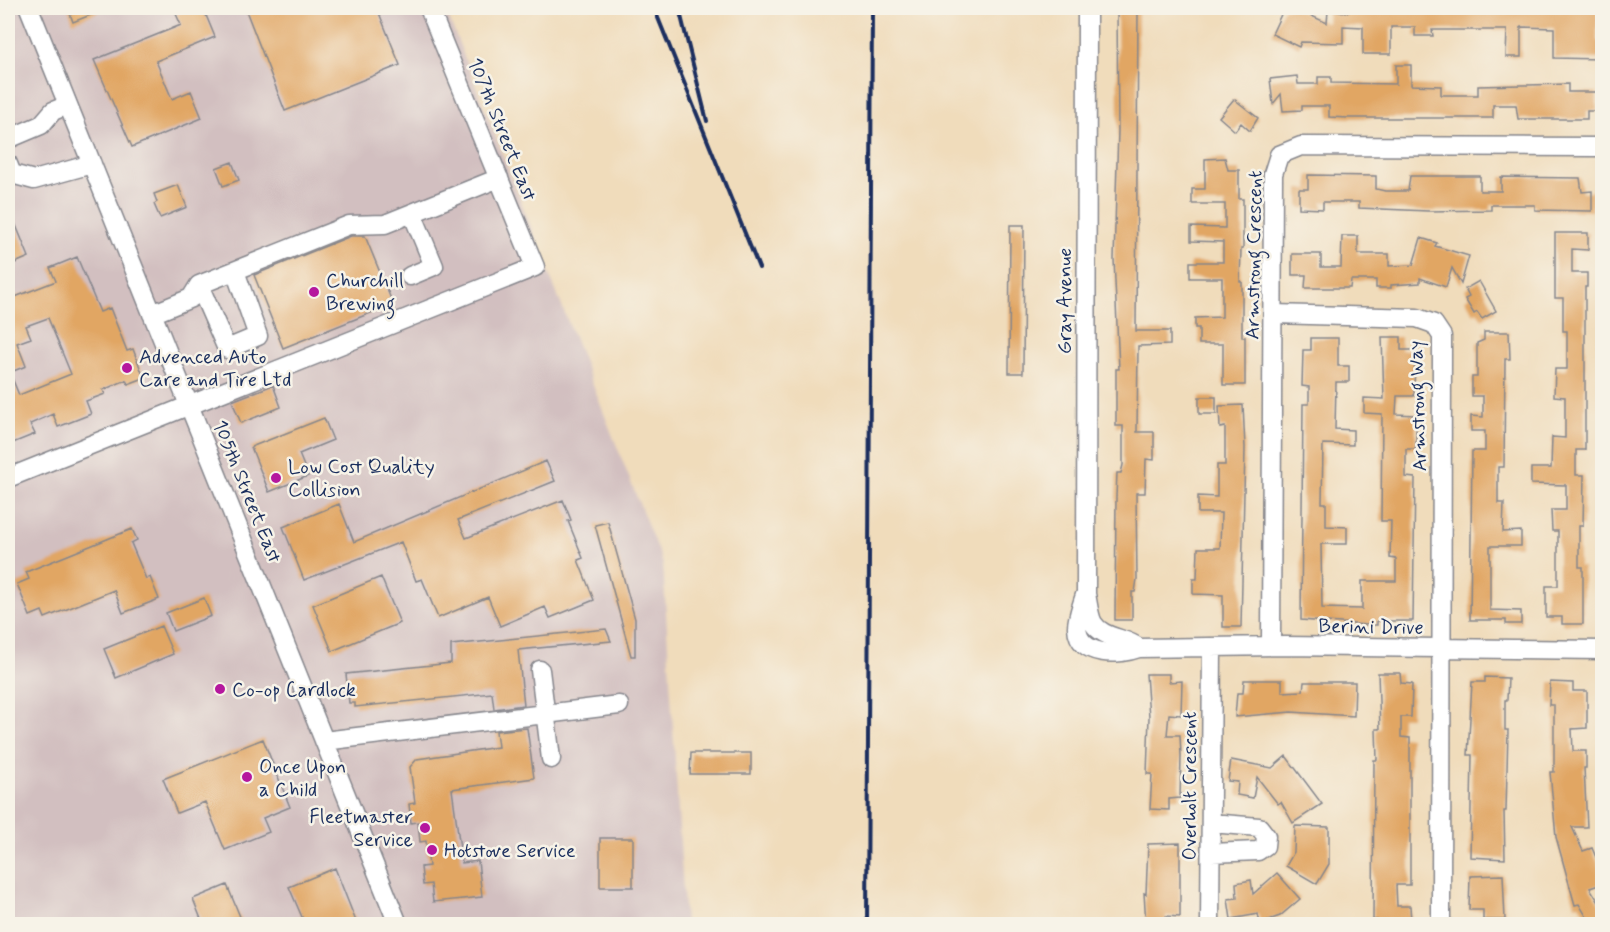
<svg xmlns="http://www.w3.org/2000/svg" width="1610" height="932" font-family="Mynerve,sans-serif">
<rect width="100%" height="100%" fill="#f7f3e8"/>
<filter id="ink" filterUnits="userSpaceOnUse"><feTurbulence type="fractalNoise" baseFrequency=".0167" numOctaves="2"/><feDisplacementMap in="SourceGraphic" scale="12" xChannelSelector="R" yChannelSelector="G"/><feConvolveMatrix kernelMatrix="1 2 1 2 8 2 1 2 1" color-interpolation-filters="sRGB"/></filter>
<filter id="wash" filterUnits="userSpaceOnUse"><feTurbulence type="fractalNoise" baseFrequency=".008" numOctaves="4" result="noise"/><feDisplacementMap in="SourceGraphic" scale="24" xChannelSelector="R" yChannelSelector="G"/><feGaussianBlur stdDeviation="1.35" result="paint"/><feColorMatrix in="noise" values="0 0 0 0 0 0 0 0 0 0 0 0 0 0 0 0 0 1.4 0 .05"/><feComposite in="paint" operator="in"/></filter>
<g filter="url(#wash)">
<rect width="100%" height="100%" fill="#f0dcbb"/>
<path fill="#d2bfc0" d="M8 8H445L663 564 685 924H8Z"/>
<g id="blocks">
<path fill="#e1a663" d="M68 8H108L73 22Z
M192 8H203L215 37 156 61 172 99 191 91 202 118 132 147 94 60 181 25 176 14Z
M245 8H377L400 65 285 111Z
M1117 8H1138L1136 331H1170V345L1138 346 1137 432H1154V460L1146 459 1145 493H1136L1137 579 1135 592H1132V620H1115L1116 497 1117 473H1121L1123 465V426H1116V369H1119L1114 259 1118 131Z
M1284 8H1294L1327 23 1328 11 1349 12V8L1598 9 1597 41H1601V59L1554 58V28L1521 27V57H1506L1507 30H1432L1433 36H1415V27H1391V54H1363V27L1343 26V43L1301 42 1299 47 1272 34Z
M1396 65H1411V85L1441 86V95H1478V86L1568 84V92H1597V111H1587V119H1518L1516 105H1493V118H1349L1329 117V106H1302V110L1283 111 1281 94 1273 104 1270 79 1297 76 1298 84H1318V77H1331V83L1396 84Z
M1234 99 1258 118 1250 131 1241 123 1235 131 1219 117Z
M1225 158 1228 170H1239V199H1243V249H1241L1240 282H1242V337H1245V385H1223V344H1199V328H1195V318L1222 317V278H1190V262H1223V242L1191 241V227L1225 228V204H1192V189H1205V159Z
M232 162 239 180 223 186 216 168Z
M1308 175 1376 176V189L1385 191H1408L1410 176H1480V191H1501V177L1580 178 1582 192 1592 191V211L1535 210V205H1491V210L1428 211 1359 208V202H1323V209L1299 208V189H1308Z
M178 185 187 207 160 218 154 204 157 202 154 194Z
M8 206 29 257 8 266Z
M1010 225H1024L1023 373H1009Z
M1555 233H1588V250L1572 249V273H1587V287H1585V450H1576V475H1584L1583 526H1579V567H1583V624H1562V617H1546V586H1558V531H1552L1551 510H1566V485L1531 484V468H1551L1552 437 1565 438V397L1554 396 1555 369H1567V331H1563V298H1555Z
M351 236H365L393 304 283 348 254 275Z
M1342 236H1358V254H1389V266L1413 265 1421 238 1437 243 1435 246 1469 256 1461 284 1452 268 1446 287 1420 278V283L1391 285V288H1376V280H1351L1350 288H1305L1306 275H1292V254H1321V267H1341Z
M77 257 100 312 110 308 127 351 133 349 144 378 128 384 126 380 103 390 105 394 86 401 91 414 58 427 53 414 30 424 35 434 8 445V368L19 395 71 374 48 318 26 326 31 338 17 343 26 366 11 372 8 363V278L15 297 56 281 50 268Z
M1479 281 1496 311 1482 319 1477 312 1474 314 1465 299 1469 297 1465 289Z
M1484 332H1509L1510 359H1505L1504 467H1498V503H1504L1503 532 1521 531V546H1490V610L1521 611V624H1506V620H1470L1472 451H1485V431H1471V416L1483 417V396H1472V377H1477V343L1484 340Z
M1382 337H1401V350H1415L1414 396H1397L1396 414 1416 415V449H1406V477L1415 478 1413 621H1377V625H1367L1301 620 1303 404H1309V387L1302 386 1303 350H1311V338H1338V366H1349V382H1336L1335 429 1353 430V445L1323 444 1322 503H1326V526L1347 527V544H1321L1322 608 1362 609V581H1396V559L1390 558 1391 521H1381L1382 414 1364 413V398L1384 399Z
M273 385 281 407 241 423 232 401Z
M1199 397H1216V414H1199Z
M1243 405 1245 448 1241 627H1223V595L1193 594V579H1197L1198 548H1220L1221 513H1198V496L1217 497V465H1225V427L1220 428 1219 406Z
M324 418 333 440 299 454 308 476 269 492 251 447Z
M546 461 555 481 458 520 466 538 563 500 571 520 568 521 583 558 578 560 594 600 550 618 545 607 500 626 488 597 438 618 422 579 416 581 401 542 304 580 283 527 339 504 354 542Z
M608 522 635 619V656H631L595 525Z
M132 529 137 540 131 543 146 579 150 577 159 599 123 613 114 590 45 618 42 611 30 616 17 584 29 579 26 572Z
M381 577 400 623 332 651 313 605Z
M204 598 211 616 173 631 166 613Z
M161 626 173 654 116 678 104 649Z
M606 629 611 641 518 650 524 705 494 709 492 693 355 707V703H349L346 674 451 663V645Z
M1378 673H1400L1401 683 1412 684 1411 717H1401V737L1410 738V885H1396L1397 906H1410L1411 921H1397V924H1376L1377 920H1373L1374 760H1377L1376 729H1380Z
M1146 674H1169V682L1182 681 1181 715 1169 714 1167 735H1180L1181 756 1180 798 1169 799V810L1150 809 1152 774H1147L1149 717Z
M1485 677 1508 678 1507 700H1505V730H1508L1506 811H1504L1505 859 1470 857 1472 755H1468L1472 682H1485Z
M1244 680H1282V692L1303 691 1304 682H1355L1354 716 1291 712 1235 717 1237 693H1243Z
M1550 682 1573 683V691H1587V728L1572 729 1573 751H1586V768H1584L1587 827H1572L1583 851 1592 848 1598 862 1602 884 1590 888 1602 907V924H1591L1579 904 1575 905 1556 837 1550 772H1554V705H1549Z
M527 728 534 778 452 789 462 863 478 861 482 897 433 902 431 884 423 885 421 867 429 866 426 841 420 842 418 822 411 823 409 804 415 803 410 767 417 759 498 747 496 731Z
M263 739 290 807 263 818 269 832 225 850 205 802 177 813 163 779Z
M691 753H751V774H690Z
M1286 756 1322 804 1293 823 1281 802 1278 804 1257 777 1253 798 1237 795 1238 782 1228 781 1231 760 1272 768Z
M1295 826 1329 827V864L1317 884 1286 866 1294 852Z
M600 838H633V887H600Z
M1180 843V917L1166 916V924H1146L1144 893 1146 894 1148 844Z
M335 868 357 924H305L289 887Z
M1277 873 1300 899 1280 916 1260 923 1258 914 1231 919 1228 899 1237 898 1236 883 1251 880 1253 894Z
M1503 875 1505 920H1483V910H1469L1470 876Z
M227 885 243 924H203L193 899Z"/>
</g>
</g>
<g filter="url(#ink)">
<use href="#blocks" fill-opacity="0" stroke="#86868c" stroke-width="1.5"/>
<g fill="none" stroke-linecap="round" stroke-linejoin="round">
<g stroke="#86868c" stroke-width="21">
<path id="minor" d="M29 8 398 924
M1087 8 1086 594C1088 603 1089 616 1093 623 1103 639 1126 637 1139 648
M8 139 41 125 53 111 68 105
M8 164 12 174 34 180 92 164
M410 276 434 266 412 213
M199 285 227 349 258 336 235 271
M152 314 191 298 199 285 349 225 385 224 499 178
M1274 314 1417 318 1434 324 1442 336 1441 924
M8 478 535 267 429 8
M1085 595C1082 605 1077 617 1077 627 1078 658 1120 655 1139 648L1285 646 1602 650
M1271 646 1273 174 1279 155 1301 146 1602 147
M540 670 551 759
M324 741 619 705
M1211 823 1259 827 1266 836 1265 846 1258 851 1211 853
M1210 924 1212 647"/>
</g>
<use href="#minor" stroke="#fff" stroke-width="18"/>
<path stroke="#1b2f5e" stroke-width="4" d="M654 8 759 268
M679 8 707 121
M867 924 872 8"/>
</g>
</g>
<g fill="#b5179e" stroke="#f7f3e8" stroke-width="2">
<circle cx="314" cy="292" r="6"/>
<circle cx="127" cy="368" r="6"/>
<circle cx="276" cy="478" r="6"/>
<circle cx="220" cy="689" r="6"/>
<circle cx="247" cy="777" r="6"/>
<circle cx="425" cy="828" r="6"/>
<circle cx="432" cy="850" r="6"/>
</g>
<g text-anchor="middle" stroke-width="5" stroke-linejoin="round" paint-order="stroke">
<g font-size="20" fill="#1b2f5e" stroke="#f7f3e8">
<text transform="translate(503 129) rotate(68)" y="7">107th Street East</text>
<text transform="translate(1253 255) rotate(-89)" y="7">Armstrong Crescent</text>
<text transform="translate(1064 301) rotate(-90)" y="7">Gray Avenue</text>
<text transform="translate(1417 406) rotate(-92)" y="7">Armstrong Way</text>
<text transform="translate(248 491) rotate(68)" y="7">105th Street East</text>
<text transform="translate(1371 626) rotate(1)" y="7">Berini Drive</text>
<text transform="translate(1189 786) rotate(-90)" y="7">Overholt Crescent</text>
</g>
<g font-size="20" fill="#1b2f5e" stroke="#f7f3e8" text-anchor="start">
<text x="326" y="287">Churchill<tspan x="326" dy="23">Brewing</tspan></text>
<text x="139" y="363">Advenced Auto<tspan x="139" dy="23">Care and Tire Ltd</tspan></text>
<text x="288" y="473">Low Cost Quality<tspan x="288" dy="23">Collision</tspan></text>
<text x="232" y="696">Co-op Cardlock</text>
<text x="259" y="773">Once Upon<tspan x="259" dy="23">a Child</tspan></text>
<text x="413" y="823" text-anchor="end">Fleetmaster<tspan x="413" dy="23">Service</tspan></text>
<text x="444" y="857">Hotstove Service</text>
</g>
</g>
<rect width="1610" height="932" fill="none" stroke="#f7f3e8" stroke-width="30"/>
</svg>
